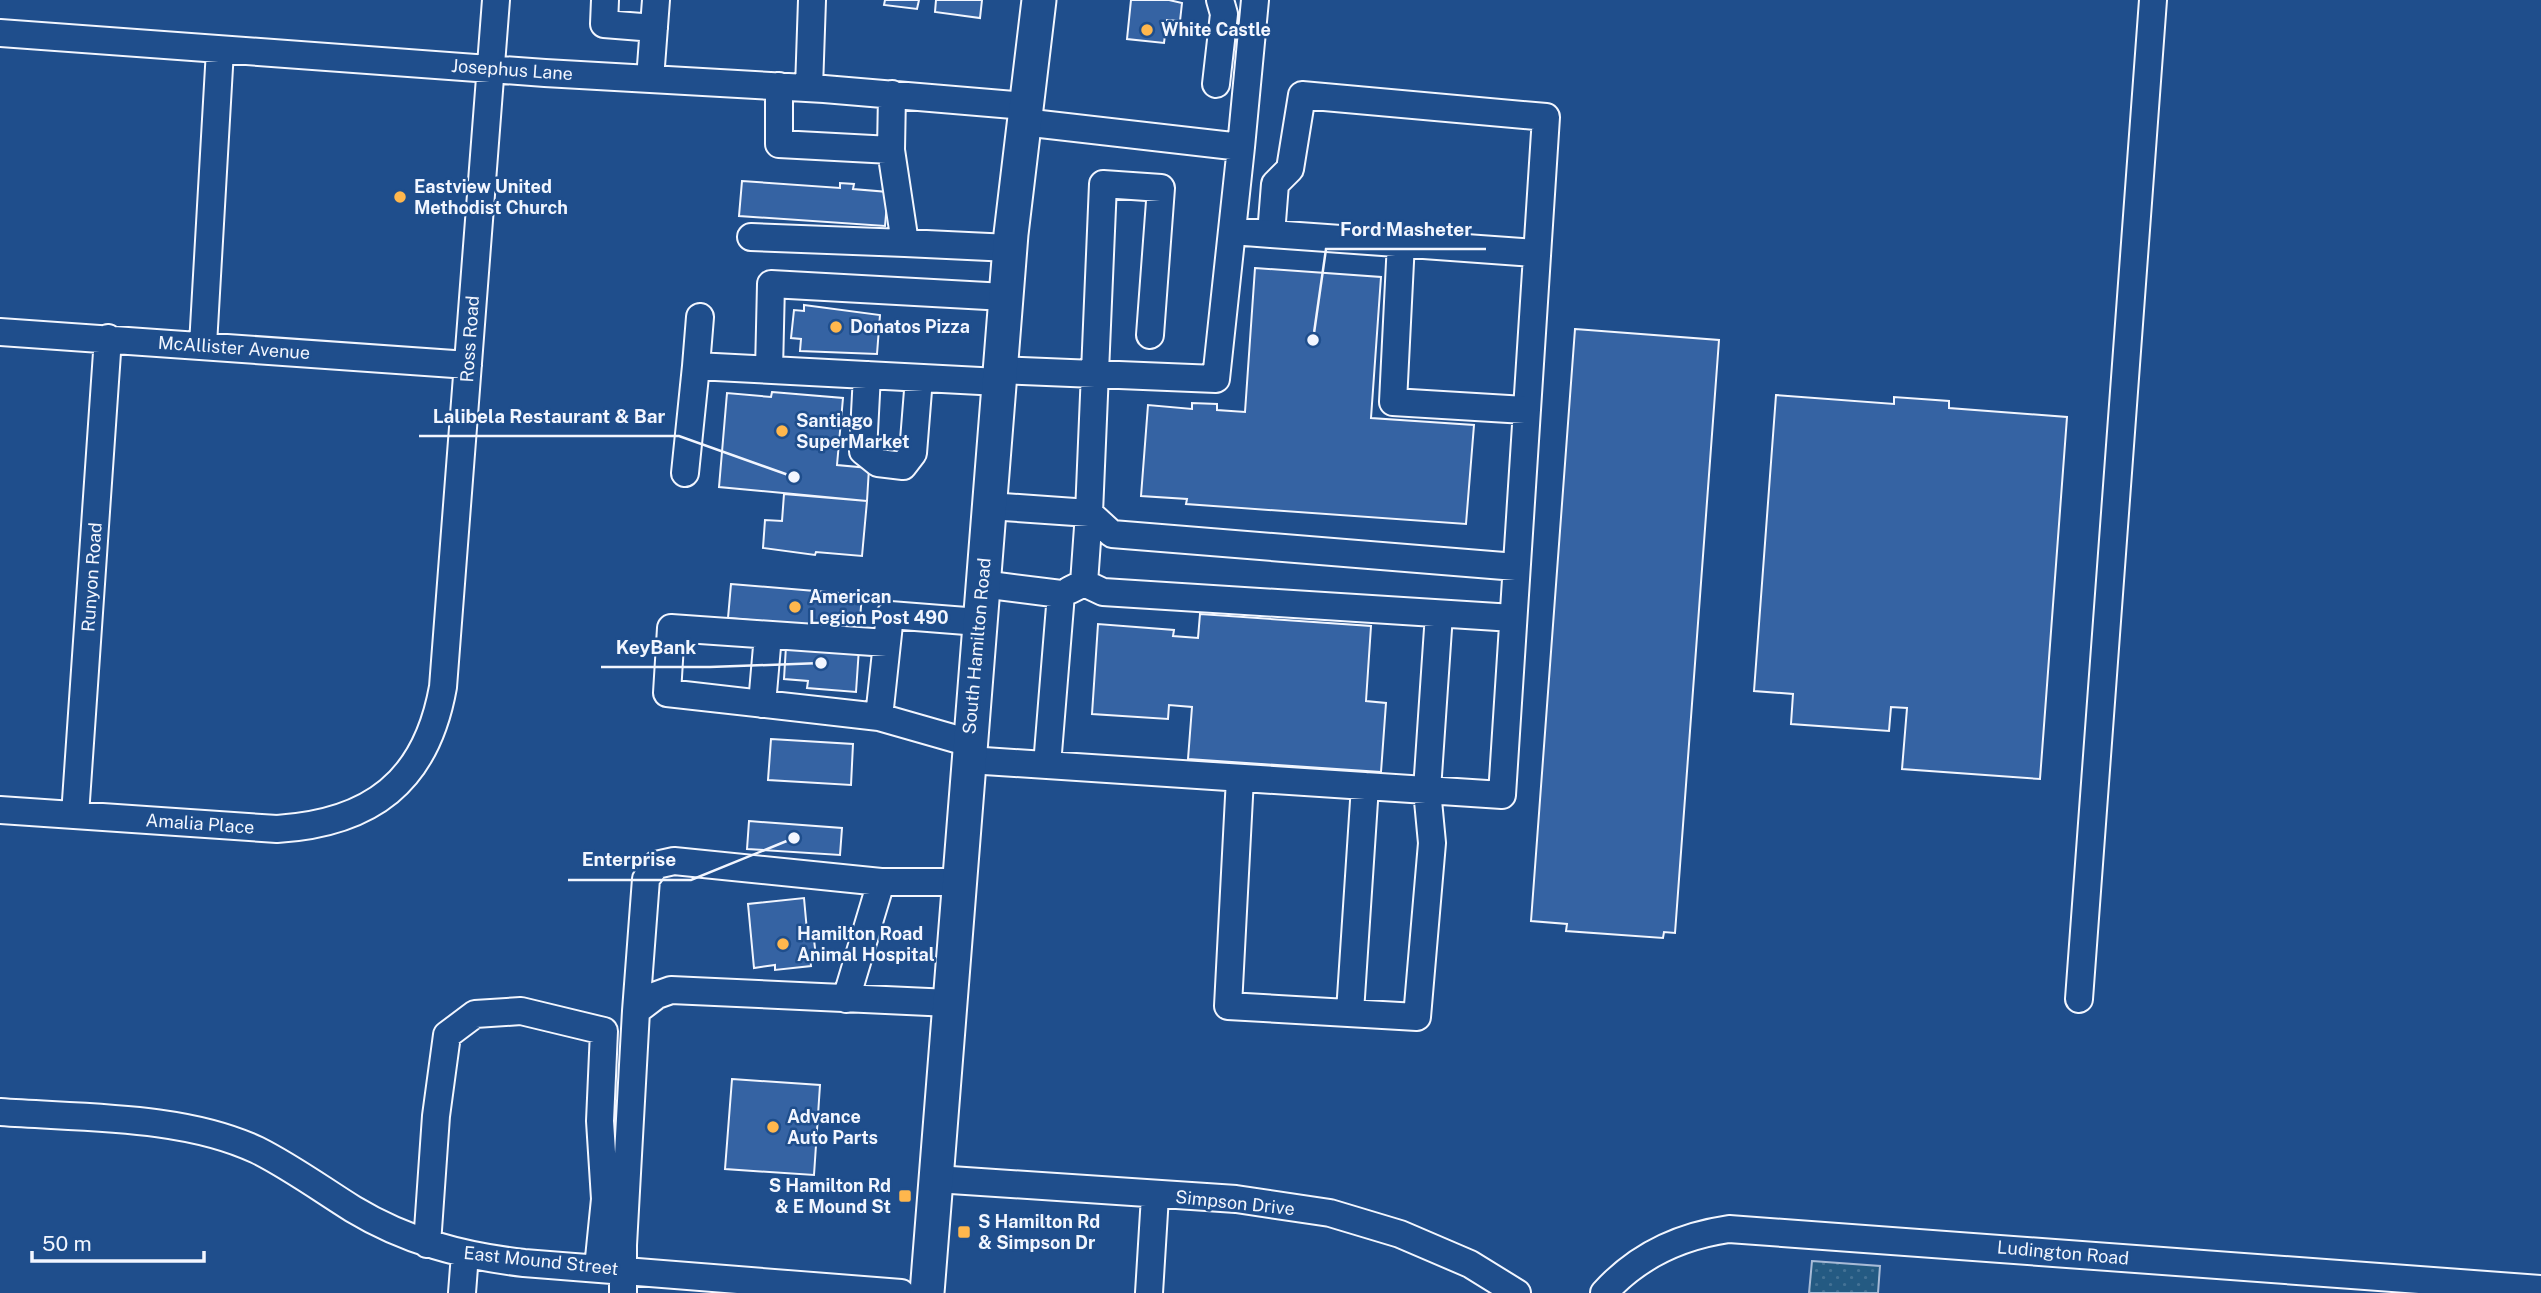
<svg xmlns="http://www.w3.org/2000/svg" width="2541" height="1293" font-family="'Public Sans',sans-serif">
<defs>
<pattern id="park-dots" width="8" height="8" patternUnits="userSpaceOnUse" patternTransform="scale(1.75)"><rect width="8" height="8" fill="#245a82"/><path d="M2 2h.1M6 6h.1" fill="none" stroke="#447295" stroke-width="1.8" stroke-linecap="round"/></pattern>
</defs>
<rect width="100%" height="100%" fill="#1f4e8c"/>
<path fill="url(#park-dots)" stroke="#a8bbd7" stroke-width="2" d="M1812 1261 1880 1266 1878 1293H1809Z"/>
<path fill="#3563a3" stroke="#f2f6ff" stroke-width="2" d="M885 0H919L917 9 884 5Z
M936 0H982L980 18 935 12Z
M1131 0H1169L1182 3 1180 21 1167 20 1164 43 1127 39Z
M742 181 840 188V183L854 184 853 189 888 192 885 226 739 216Z
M1255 268 1381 277 1371 418 1474 425 1466 524 1186 504 1187 499 1141 496 1148 405 1192 409V403L1217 404V410L1245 412Z
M804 305 880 315 877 354 800 351 801 339 791 338 794 310 804 311Z
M1575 329 1719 340 1675 933 1664 932 1663 938 1566 931 1567 924 1531 921Z
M772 392 843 398 837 465 869 468 867 501 719 487 727 393 771 397Z
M1776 395 1894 404V397L1949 401V408L2067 417 2040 779 1902 769 1907 708 1891 707 1889 731 1791 724 1793 694 1754 691Z
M784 494 867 501 862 556 816 552 815 555 763 548 765 520 782 521Z
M731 584 862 595 859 630 728 618Z
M1200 614 1371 626 1366 701 1386 703 1381 772 1188 759 1192 707 1169 705 1168 719 1092 714 1098 624 1174 630 1173 636 1198 638Z
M786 646 859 648 856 692 807 688 808 681 784 679Z
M771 739 853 744 851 785 768 780Z
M749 821 842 828 840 855 747 849Z
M804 898 807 931H813L816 957H810L811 966 775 970V965L754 968 748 904Z
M732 1079 820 1085 814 1175 725 1169Z"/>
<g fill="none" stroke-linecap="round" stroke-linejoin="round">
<g stroke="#f2f6ff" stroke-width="30">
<path id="minor" d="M605 0 604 24 654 28
M0 33 545 73 824 89 1025 106
M650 79 656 0
M1216 84 1224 14 1220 0
M779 86V144L891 150 905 243 1010 248
M809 88 812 0
M1023 122 1241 147 1255 0
M891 150 892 94
M1271 234 1535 253
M751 237 905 243
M1401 242 1393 402 1525 410
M0 332 468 365
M203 345 220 50
M696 366 700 317
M769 370 771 284 1005 297
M1000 370 1216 379 1241 147
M867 375 863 451 878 463 903 466 913 453 919 378
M685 473 696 366 999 382
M989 506 1089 513 1103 184 1161 188 1150 335
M1089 513 1112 534 1516 567
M1084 583 1103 592 1513 618
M982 584 1061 594 1047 765
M1070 590 1084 583 1089 513
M762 704 768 635
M879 717 667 693 671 628 887 643
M970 743 879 717 890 615 979 622
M969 760 1502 795 1546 117 1302 95 1290 169 1275 184 1271 234 1232 231
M1240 778 1228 1006 1417 1017 1432 843 1427 790 1439 614
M0 810 277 829C371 823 426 782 443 687L496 0
M75 815 108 338
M846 999 881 882H959
M2079 999 2153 0
M636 1011 646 879 656 865 674 861 881 882
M1350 1012 1365 786
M0 1112C81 1118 183 1115 257 1150 291 1167 321 1189 353 1209 406 1241 462 1256 524 1263L901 1293
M936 1179 1236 1199 1330 1213 1400 1234 1470 1264 1517 1293
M427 1244 436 1116 447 1035 475 1014 521 1011 604 1031 600 1121 605 1199 598 1268
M462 1293 465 1254
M623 1293V1245L636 1011 657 995 671 990 950 1003
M1149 1293 1155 1196
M1604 1293C1637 1256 1681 1236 1729 1229L2541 1289"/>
</g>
<g stroke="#f2f6ff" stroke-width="37">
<path id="major" d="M927 1293 1011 234 1039 0"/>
</g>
<use href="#minor" stroke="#1f4e8c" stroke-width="26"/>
<use href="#major" stroke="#1f4e8c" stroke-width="33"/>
</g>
<g fill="#ffb74d" stroke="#1f4e8c" stroke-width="2.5">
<circle cx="1147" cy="30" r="7"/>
<circle cx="400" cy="197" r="7"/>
<circle cx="836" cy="327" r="7"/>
<circle cx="782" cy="431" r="7"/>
<circle cx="795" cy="607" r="7"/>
<circle cx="783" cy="944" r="7"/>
<circle cx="773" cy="1127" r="7"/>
<rect x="898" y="1189" width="14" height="14" rx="3.5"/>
<rect x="957" y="1225" width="14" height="14" rx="3.5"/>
</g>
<g text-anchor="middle" stroke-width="5" stroke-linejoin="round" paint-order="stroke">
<g font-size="18" font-weight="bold" fill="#f2f6ff" stroke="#1f4e8c" text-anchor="start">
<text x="1161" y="36">White Castle</text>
<text x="414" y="193">Eastview United<tspan x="414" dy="21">Methodist Church</tspan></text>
<text x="850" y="333">Donatos Pizza</text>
<text x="796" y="427">Santiago<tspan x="796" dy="21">SuperMarket</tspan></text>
<text x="809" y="603">American<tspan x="809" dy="21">Legion Post 490</tspan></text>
<text x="797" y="940">Hamilton Road<tspan x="797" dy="21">Animal Hospital</tspan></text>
<text x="787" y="1123">Advance<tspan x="787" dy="21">Auto Parts</tspan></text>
<text x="891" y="1192" text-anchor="end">S Hamilton Rd<tspan x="891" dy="21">&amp; E Mound St</tspan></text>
<text x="978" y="1228">S Hamilton Rd<tspan x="978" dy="21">&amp; Simpson Dr</tspan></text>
</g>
<g font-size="18" fill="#f2f6ff" stroke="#1f4e8c">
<text transform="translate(512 70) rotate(4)" y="6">Josephus Lane</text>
<text transform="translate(470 339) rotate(-86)" y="6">Ross Road</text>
<text transform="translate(234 348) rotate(4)" y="6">McAllister Avenue</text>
<text transform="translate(92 577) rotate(-86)" y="6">Runyon Road</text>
<text transform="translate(977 646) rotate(-85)" y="6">South Hamilton Road</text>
<text transform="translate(200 824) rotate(4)" y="6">Amalia Place</text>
<text transform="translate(1235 1203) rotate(6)" y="6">Simpson Drive</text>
<text transform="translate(2063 1253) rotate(5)" y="6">Ludington Road</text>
<text transform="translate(541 1261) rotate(6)" y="6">East Mound Street</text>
</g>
</g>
<path fill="none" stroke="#f2f6ff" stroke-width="2.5" d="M1313 340L1326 249H1486M794 477L679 436H419M821 663L710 667H601M794 838L691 880H568"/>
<g fill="#f2f6ff" stroke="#1f4e8c" stroke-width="2.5">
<circle cx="1313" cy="340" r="7"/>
<circle cx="794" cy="477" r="7"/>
<circle cx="821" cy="663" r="7"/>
<circle cx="794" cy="838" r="7"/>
</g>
<g font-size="19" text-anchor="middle" font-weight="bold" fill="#f2f6ff" stroke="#1f4e8c" stroke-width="5" stroke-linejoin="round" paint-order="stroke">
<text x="1406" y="236">Ford Masheter</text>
<text x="549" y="423">Lalibela Restaurant &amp; Bar</text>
<text x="656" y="654">KeyBank</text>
<text x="629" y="866">Enterprise</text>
</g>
<path d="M32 1251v10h172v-10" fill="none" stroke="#f2f6ff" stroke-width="3.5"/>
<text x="42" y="1251" font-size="21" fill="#f2f6ff" stroke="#1f4e8c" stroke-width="5" paint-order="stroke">50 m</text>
</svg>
